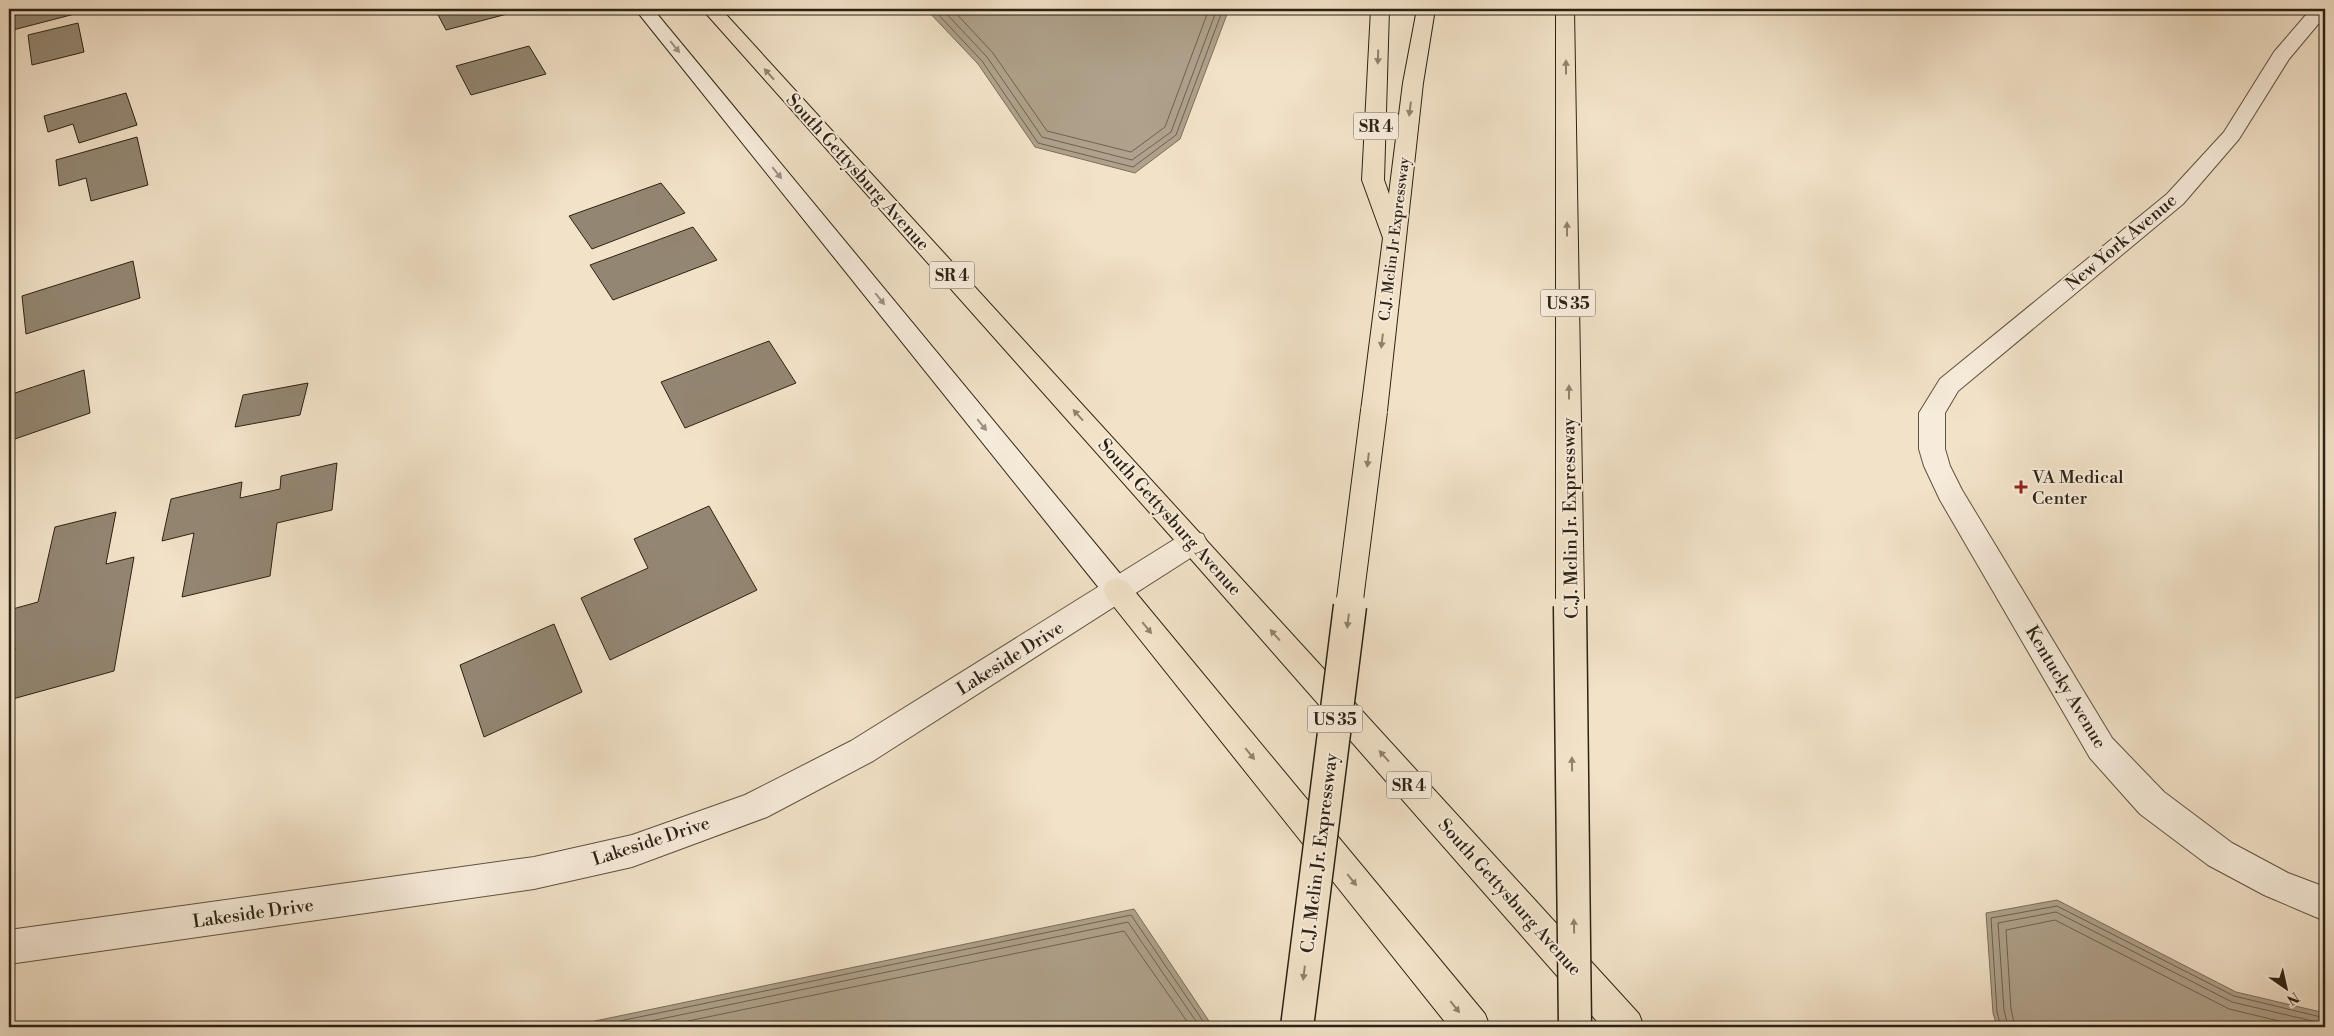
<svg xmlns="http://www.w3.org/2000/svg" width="2334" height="1036" font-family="'Libre Bodoni',serif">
<rect width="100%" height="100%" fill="#f2e2c8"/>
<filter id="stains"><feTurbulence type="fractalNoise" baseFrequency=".004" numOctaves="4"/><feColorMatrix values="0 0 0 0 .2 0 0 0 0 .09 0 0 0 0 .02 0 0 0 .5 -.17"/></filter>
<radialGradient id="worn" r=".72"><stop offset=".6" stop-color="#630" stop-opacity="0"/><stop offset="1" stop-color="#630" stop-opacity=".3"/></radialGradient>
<path fill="#afa18b" stroke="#7b6e5b" d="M926 9H1229L1180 139 1135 173 1035 147 978 64Z
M2057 900 2236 992 2325 1013V1027H1997L1993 1013 1986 913Z
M1134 909 1213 1027H566Z"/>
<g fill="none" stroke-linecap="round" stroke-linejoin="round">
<path stroke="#6e6250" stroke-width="1" d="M933 9 982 61 1038 143 1133 167 1176 135 1223 9
M942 9 987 57 1042 137 1132 160 1171 132 1217 9
M952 9 993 53 1047 131 1131 152 1165 127 1209 9
M591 1027 1131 915 1207 1027
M622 1027 1128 922 1200 1027
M659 1027 1124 931 1191 1027
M2001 1027 1997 1012 1991 918 2057 906 2234 996 2325 1018
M2008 1027 2004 1010 1998 923 2056 912 2232 1002 2325 1024
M2015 1027 2011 1009 2006 930 2055 920 2229 1009 2304 1027"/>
</g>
<path fill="#938672" stroke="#2c2214" d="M14 9H94L9 31V17L16 15Z
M435 9H509L511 13 446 30Z
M78 23 84 52 32 65 28 35Z
M529 46 546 74 471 95 456 66Z
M126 93 137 125 79 143 73 124 48 132 44 116Z
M137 137 148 185 91 201 86 178 59 186 56 160Z
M661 183 685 213 592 249 569 216Z
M693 227 717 260 613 300 590 265Z
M133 261 140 298 26 334 22 296Z
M769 341 796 383 685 428 661 382Z
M84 370 90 413 9 441V395Z
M308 383 300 415 235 427 243 395Z
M337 463 332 510 277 523 270 576 182 597 194 533 162 541 171 499 242 482 240 498 280 489 281 476Z
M709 506 757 590 610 660 581 598 648 568 634 539Z
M116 512 106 564 134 557 114 671 9 700V674L15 648 9 650V610L38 602 55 527Z
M554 624 582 692 484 737 460 665Z"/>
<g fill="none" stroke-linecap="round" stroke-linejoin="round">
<g stroke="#5e5241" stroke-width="2">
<path id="minor" d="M2311 9H2325V16L2289 59 2239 139 2183 204 1958 391 1945 413V449L1950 466 1962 490 2112 738 2164 792 2232 843 2288 873 2325 887V921L2264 895 2208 865 2140 814 2090 758 1940 500 1924 466 1919 449V413L1940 379 2167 194 2224 132 2274 52Z"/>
</g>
<g stroke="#5e5241" stroke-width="2">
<path id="tertiary" d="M1193 531 1203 534 1207 542 1203 550 873 761 767 817 632 867 534 889 9 964V930L534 857 632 835 745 795 851 741 1183 534Z"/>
</g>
<g stroke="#2c2214" stroke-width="2">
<path id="secondary" d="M635 9H653L1127 582 1131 590 1127 598 1117 602 1107 598Z"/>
</g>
<g stroke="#2c2214" stroke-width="2">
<path id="primary" d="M702 9H721L1639 1014 1644 1027H1602L1183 550Z
M1117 578 1127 582 1485 1014 1490 1027H1449L1107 598 1103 590 1107 582Z"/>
</g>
<g stroke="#2c2214" stroke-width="2">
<path id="trunk" d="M1371 9H1389L1384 180 1389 194 1403 83 1417 9H1435L1423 83 1387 411 1383 417 1374 420 1365 417 1361 411 1383 238 1362 180Z
M1556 9H1574L1584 598 1580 606 1570 610 1560 606 1556 598Z"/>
</g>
<use href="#minor" fill="#f7ecdb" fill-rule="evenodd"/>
<use href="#tertiary" fill="#f7ecdb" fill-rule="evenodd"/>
<use href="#secondary" fill="#f7ecdb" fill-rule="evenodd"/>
<use href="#primary" fill="#f2e2c8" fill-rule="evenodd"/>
<use href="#trunk" fill="#f2e2c8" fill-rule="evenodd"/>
<g stroke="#2c2214" stroke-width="28" stroke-linecap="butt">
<path id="trunk-bridge-far1" d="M1570 598V607
M1349 607 1374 411"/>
</g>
<g stroke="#2c2214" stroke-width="35" stroke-linecap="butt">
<path id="trunk-bridge" d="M1570 606 1575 1027
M1297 1027 1350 606"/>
</g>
<use href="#trunk-bridge-far1" stroke="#f2e2c8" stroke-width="26"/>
<use href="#trunk-bridge" stroke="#f2e2c8" stroke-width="32"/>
</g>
<defs><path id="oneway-solid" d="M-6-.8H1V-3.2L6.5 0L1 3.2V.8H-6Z" transform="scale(1.25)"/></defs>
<g fill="#9c9181">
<use href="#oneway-solid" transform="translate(675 47) rotate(51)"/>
<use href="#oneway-solid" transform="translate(777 173) rotate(51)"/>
<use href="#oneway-solid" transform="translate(880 299) rotate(51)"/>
<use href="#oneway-solid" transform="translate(982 425) rotate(51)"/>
</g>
<g fill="#8f826e">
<use href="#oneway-solid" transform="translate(1378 57) rotate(92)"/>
<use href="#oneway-solid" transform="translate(1566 67) rotate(-90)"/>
<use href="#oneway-solid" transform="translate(769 74) rotate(-132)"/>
<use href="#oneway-solid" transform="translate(1410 109) rotate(97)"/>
<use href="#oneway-solid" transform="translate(1567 229) rotate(-90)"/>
<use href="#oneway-solid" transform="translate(1382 341) rotate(97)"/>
<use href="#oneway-solid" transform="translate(1569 392) rotate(-90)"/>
<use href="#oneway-solid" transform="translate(1078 415) rotate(-132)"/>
<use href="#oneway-solid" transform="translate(1368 460) rotate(97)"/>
<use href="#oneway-solid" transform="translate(1348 621) rotate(97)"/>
<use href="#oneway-solid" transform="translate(1147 628) rotate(51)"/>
<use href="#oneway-solid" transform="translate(1275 635) rotate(-132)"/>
<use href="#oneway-solid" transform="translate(1250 754) rotate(51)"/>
<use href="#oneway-solid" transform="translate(1384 756) rotate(-132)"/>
<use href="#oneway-solid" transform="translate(1572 764) rotate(-91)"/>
<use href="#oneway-solid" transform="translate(1352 880) rotate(51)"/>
<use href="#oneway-solid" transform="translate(1574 926) rotate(-91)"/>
<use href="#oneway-solid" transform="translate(1304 973) rotate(97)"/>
<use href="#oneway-solid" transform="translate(1455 1007) rotate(51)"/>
</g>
<path fill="#8f2418" stroke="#f7ecdb" stroke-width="2" d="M2018.5 479.5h5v5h5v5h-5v5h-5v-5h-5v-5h5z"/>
<g text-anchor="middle" stroke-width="4" stroke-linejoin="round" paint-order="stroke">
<g font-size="15" fill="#2c2214" stroke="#f7ecdb">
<text transform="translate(1394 239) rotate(-83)" y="5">C.J. Mclin Jr Expressway</text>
</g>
<g fill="#f7ecdb" stroke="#695f50" stroke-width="1">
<rect x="1353.5" y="112.5" width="45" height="27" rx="4"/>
<rect x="929.5" y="261.5" width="45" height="27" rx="4"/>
<rect x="1540.5" y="289.5" width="55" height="27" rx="4"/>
<rect x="1307.5" y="705.5" width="55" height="27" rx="4"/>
<rect x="1386.5" y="771.5" width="45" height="27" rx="4"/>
</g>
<g font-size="16" font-weight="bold" fill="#2c2214">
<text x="1376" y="132">SR 4</text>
<text x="952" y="281">SR 4</text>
<text x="1568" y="309">US 35</text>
<text x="1335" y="725">US 35</text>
<text x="1409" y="791">SR 4</text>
</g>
<g font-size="18" fill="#2c2214" stroke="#f7ecdb">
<text transform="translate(858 172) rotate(48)" y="6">South Gettysburg Avenue</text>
<text transform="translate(2121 242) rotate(-40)" y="6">New York Avenue</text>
<text transform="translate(1170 517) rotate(48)" y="6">South Gettysburg Avenue</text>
<text transform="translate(1570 518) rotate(-91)" y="6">C.J. Mclin Jr. Expressway</text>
<text transform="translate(1010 658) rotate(-32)" y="6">Lakeside Drive</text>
<text transform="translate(2066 687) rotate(59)" y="6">Kentucky Avenue</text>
<text transform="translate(651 841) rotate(-18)" y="6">Lakeside Drive</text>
<text transform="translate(1319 853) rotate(-83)" y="6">C.J. Mclin Jr. Expressway</text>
<text transform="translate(1510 897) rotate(48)" y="6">South Gettysburg Avenue</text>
<text transform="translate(253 913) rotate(-8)" y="6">Lakeside Drive</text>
</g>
<g font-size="18" fill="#2c2214" stroke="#f7ecdb" text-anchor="start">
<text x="2032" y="483">VA Medical<tspan x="2032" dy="21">Center</tspan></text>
</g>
</g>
<rect width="2334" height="1036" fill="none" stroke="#f2e2c8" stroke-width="30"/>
<rect x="10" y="10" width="2314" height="1016" fill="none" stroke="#2c2214" stroke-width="2.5"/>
<rect x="15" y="15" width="2304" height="1006" fill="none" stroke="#2c2214"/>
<g transform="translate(2286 988) rotate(146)" stroke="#f7ecdb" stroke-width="4" paint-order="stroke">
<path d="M0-4L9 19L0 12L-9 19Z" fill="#2c2214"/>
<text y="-8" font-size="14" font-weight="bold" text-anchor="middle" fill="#2c2214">N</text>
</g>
<rect width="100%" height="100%" filter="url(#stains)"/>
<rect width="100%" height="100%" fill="url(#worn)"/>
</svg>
